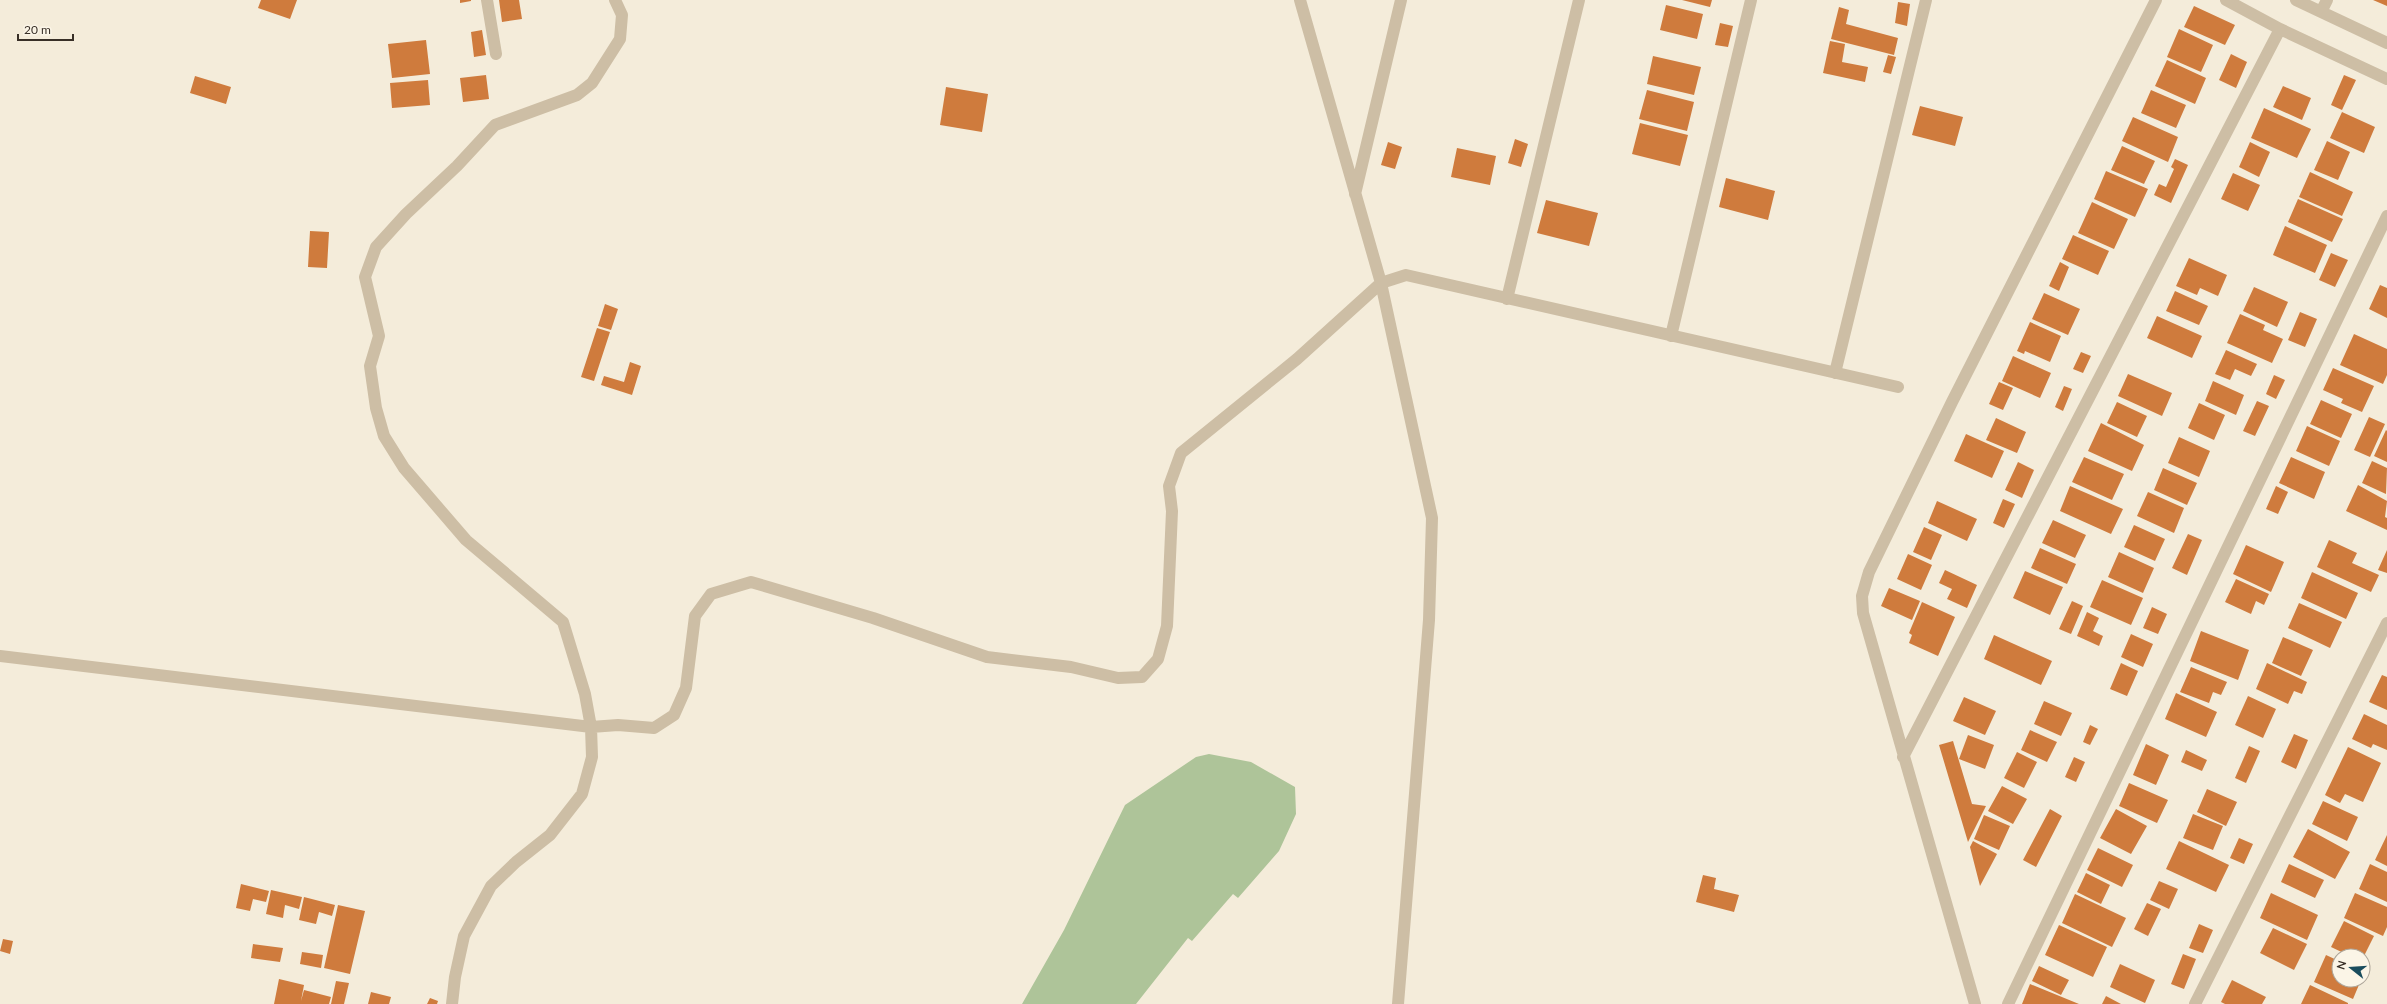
<svg xmlns="http://www.w3.org/2000/svg" width="2387" height="1004" font-family="Lato,sans-serif">
<rect width="100%" height="100%" fill="#f4ecda"/>
<path fill="#aec499" d="M1209 754 1251 762 1295 787 1296 814 1279 851 1238 898 1233 894 1192 941 1188 938 1136 1004H1022L1064 930 1125 805 1196 757Z"/>
<path fill="#cf7b3d" d="M261 0H297L290 19 258 8Z
M460 0H471V1L460 3Z
M499 0H519L522 19 502 22Z
M1682 0H1712L1710 7Z
M2373 0H2387V6Z
M1898 2 1910 4 1907 26 1895 23Z
M1666 5 1703 14 1697 39 1660 30Z
M2194 6 2235 25 2225 45 2184 27Z
M1839 7 1849 10 1846 24 1898 38 1894 55 1831 39Z
M1720 23 1733 26 1728 47 1715 45Z
M2179 29 2213 45 2201 72 2167 57Z
M482 30 486 55 474 57 471 32Z
M426 40 430 74 392 78 388 44Z
M1830 41 1845 44 1842 62 1868 67 1865 82 1823 73Z
M2231 54 2247 62 2236 88 2219 80Z
M1888 55 1896 57 1891 74 1883 72Z
M1653 56 1701 67 1694 95 1647 84Z
M2167 60 2206 78 2195 104 2155 86Z
M486 75 489 99 463 102 460 78Z
M2344 75 2356 80 2342 110 2331 105Z
M195 76 231 87 226 104 190 93Z
M428 80 430 105 392 108 390 83Z
M2283 86 2311 98 2302 120 2273 107Z
M946 87 988 94 982 132 940 125Z
M1647 90 1694 102 1687 131 1639 119Z
M2151 90 2186 105 2176 128 2141 113Z
M1920 106 1963 117 1955 146 1912 135Z
M2264 108 2311 129 2297 158 2251 138Z
M2342 112 2375 127 2364 153 2330 138Z
M2133 117 2178 137 2168 162 2122 141Z
M1640 123 1688 135 1680 166 1632 154Z
M1515 139 1528 144 1521 167 1508 163Z
M2327 141 2350 152 2338 180 2314 170Z
M1388 142 1402 147 1395 169 1381 165Z
M2250 142 2270 152 2259 177 2239 167Z
M2122 146 2155 161 2144 184 2111 170Z
M1457 148 1496 156 1490 185 1451 177Z
M2175 159 2188 165 2171 203 2154 195 2159 184 2166 187 2174 169 2171 167Z
M2106 171 2148 189 2135 217 2094 199Z
M2310 172 2353 192 2342 216 2299 197Z
M2233 173 2260 185 2248 211 2221 199Z
M1726 178 1775 191 1768 220 1719 207Z
M2298 199 2343 219 2332 242 2288 222Z
M1546 200 1598 213 1589 246 1537 233Z
M2092 202 2128 219 2114 249 2078 233Z
M2285 226 2327 245 2315 273 2273 255Z
M310 231 329 232 327 268 308 267Z
M2073 235 2109 251 2098 275 2062 259Z
M2331 253 2348 260 2335 287 2319 280Z
M2189 258 2227 275 2218 296 2200 288 2197 295 2176 286Z
M2060 262 2069 267 2059 291 2049 286Z
M2380 285 2387 288V318L2369 309Z
M2254 287 2288 302 2277 327 2243 311Z
M2175 291 2208 306 2199 325 2166 311Z
M2044 293 2080 309 2068 335 2032 319Z
M605 304 618 309 611 330 598 326Z
M2300 312 2317 319 2305 347 2288 340Z
M2240 314 2265 325 2263 330 2283 339 2272 363 2227 343Z
M2157 316 2202 336 2192 358 2147 338Z
M2030 322 2061 336 2050 362 2025 351 2024 354 2017 351Z
M597 328 610 332 594 381 581 377Z
M2354 334 2387 349V375L2383 384 2340 365Z
M2226 350 2257 364 2251 376 2235 369 2230 380 2215 374Z
M2081 352 2091 356 2083 373 2073 369Z
M2013 356 2051 373 2040 398 2002 381Z
M630 362 641 366 632 395 601 385 604 376 624 382Z
M2333 368 2374 386 2362 412 2341 403 2343 399 2323 390Z
M2128 374 2172 393 2162 416 2118 396Z
M2274 375 2285 380 2276 399 2266 394Z
M2213 381 2244 395 2236 415 2205 401Z
M1999 382 2013 388 2003 410 1989 404Z
M2064 386 2072 389 2063 411 2055 407Z
M2321 400 2352 414 2341 438 2310 424Z
M2257 401 2269 406 2255 436 2243 431Z
M2117 402 2147 416 2137 437 2107 423Z
M2199 403 2225 415 2214 440 2188 428Z
M2369 417 2385 424 2370 457 2354 450Z
M1996 418 2026 432 2017 453 1986 440Z
M2101 423 2144 445 2132 471 2088 451Z
M2307 426 2340 441 2329 466 2296 451Z
M2386 430 2387 431V462L2374 456Z
M1966 434 2004 451 1992 478 1954 461Z
M2179 437 2210 451 2199 477 2168 463Z
M2084 457 2124 474 2112 500 2072 482Z
M2291 457 2325 472 2314 499 2279 483Z
M2372 461 2387 468 2386 494 2362 483Z
M2018 462 2034 470 2022 498 2005 490Z
M2163 468 2197 483 2187 505 2154 490Z
M2358 485 2387 501 2385 517 2387 518V530L2346 511Z
M2070 486 2123 509 2111 534 2060 511Z
M2276 486 2288 492 2278 514 2266 509Z
M2148 492 2184 508 2174 533 2137 516Z
M2003 499 2015 504 2004 528 1993 523Z
M1937 501 1977 519 1967 541 1928 523Z
M2053 520 2086 535 2075 558 2042 543Z
M2134 525 2165 539 2155 561 2124 547Z
M1924 527 1942 535 1931 560 1913 552Z
M2188 534 2202 540 2187 575 2172 568Z
M2329 540 2357 553 2352 563 2379 575 2371 592 2317 567Z
M2246 545 2284 562 2271 592 2233 574Z
M2040 548 2076 564 2067 584 2031 568Z
M2387 550V573L2378 570Z
M2119 552 2154 568 2143 593 2108 577Z
M1908 554 1932 565 1921 590 1897 579Z
M1945 570 1977 585 1967 608 1947 599 1952 589 1939 583Z
M2025 571 2063 587 2050 615 2013 598Z
M2312 572 2358 593 2346 619 2301 598Z
M2236 579 2269 594 2264 605 2256 601 2251 614 2225 602Z
M2102 580 2143 598 2131 625 2090 607Z
M1889 588 1920 601 1912 620 1881 606Z
M2072 601 2083 606 2071 634 2059 629Z
M1922 602 1955 617 1938 656 1909 643 1912 635 1909 633Z
M2299 603 2342 622 2330 648 2288 628Z
M2152 607 2167 614 2158 634 2143 628Z
M2087 612 2099 618 2093 631 2103 636 2099 646 2077 636Z
M2201 631 2249 650 2238 680 2190 661Z
M2131 634 2153 644 2143 667 2121 657Z
M1994 635 2052 661 2041 685 1984 659Z
M2283 637 2313 650 2301 676 2272 663Z
M2121 663 2138 671 2127 696 2110 689Z
M2267 663 2307 682 2302 694 2294 691 2288 704 2256 689Z
M2191 667 2227 682 2221 695 2213 692 2209 703 2180 692Z
M2382 675 2387 677V710L2369 702Z
M2176 693 2217 712 2206 737 2165 719Z
M2248 696 2276 709 2263 738 2235 725Z
M1964 697 1996 711 1985 735 1953 721Z
M2044 701 2072 713 2061 736 2034 724Z
M2364 714 2387 725V750L2373 744 2371 748 2352 739Z
M2090 725 2098 729 2090 745 2083 742Z
M2030 730 2057 742 2047 762 2021 750Z
M2294 734 2308 740 2296 769 2281 762Z
M1968 735 1994 745 1985 769 1959 759Z
M1953 741 1972 804 1986 806 1968 842 1939 745Z
M2146 744 2169 755 2156 785 2133 775Z
M2249 746 2260 751 2246 783 2235 778Z
M2348 747 2381 763 2363 802 2345 794 2340 803 2325 795Z
M2186 750 2207 760 2202 771 2181 762Z
M2017 752 2037 762 2024 788 2004 778Z
M2074 757 2085 762 2076 782 2065 777Z
M2129 783 2168 800 2157 823 2119 806Z
M2002 786 2027 799 2013 824 1988 811Z
M2207 789 2237 802 2226 826 2197 812Z
M2323 801 2358 817 2347 841 2312 824Z
M2050 809 2062 816 2036 867 2023 860Z
M2116 809 2147 826 2131 854 2100 838Z
M2193 814 2223 826 2213 850 2183 838Z
M1984 815 2010 826 1999 850 1974 839Z
M2308 829 2350 852 2335 879 2293 857Z
M2387 835V866L2375 860Z
M2239 838 2253 844 2244 864 2230 858Z
M1973 841 1997 854 1980 886 1970 847Z
M2179 841 2229 865 2216 892 2166 869Z
M2098 848 2133 865 2122 887 2087 870Z
M2289 864 2324 880 2315 898 2281 882Z
M2370 864 2387 872V902L2359 889Z
M2086 873 2110 885 2101 904 2077 892Z
M1703 875 1716 878 1714 889 1739 895 1734 912 1696 902Z
M2159 881 2178 889 2169 909 2150 900Z
M241 884 269 891 266 902 253 899 250 911 236 908Z
M271 890 302 897 299 909 285 905 283 918 266 914Z
M2271 893 2318 915 2307 940 2260 918Z
M2355 893 2387 907V927L2383 936 2344 918Z
M2075 894 2126 918 2112 947 2062 923Z
M304 897 335 905 332 916 319 912 316 924 299 920Z
M2147 903 2161 909 2148 936 2134 929Z
M338 905 365 911 350 974 324 968Z
M2344 921 2374 936 2364 956H2350L2331 947Z
M2199 924 2213 930 2203 953 2189 948Z
M2059 925 2107 947 2093 977 2045 955Z
M2273 928 2307 944 2294 970 2260 953Z
M3 939 13 941 10 954 0 951Z
M253 944 283 948 280 962 251 958Z
M302 952 323 955 321 968 300 964Z
M2183 954 2196 959 2184 989 2171 984Z
M2326 955 2339 961V980H2361L2353 999 2314 982Z
M2120 964 2155 980 2145 1003 2110 987Z
M2039 966 2069 980 2061 995 2032 981Z
M279 979 304 985 301 1001 304 990 331 997 329 1004H274Z
M2232 980 2266 997 2262 1004H2225L2221 1002Z
M336 981 349 983 344 1004H331Z
M2030 984 2079 1004H2022Z
M2310 985 2348 1003V1004H2301Z
M371 992 391 997 389 1004H368Z
M2106 996 2121 1004H2102Z
M430 998 438 1001 437 1004H427Z"/>
<g fill="none" stroke-linecap="round" stroke-linejoin="round">
<path stroke="#cdbea5" stroke-width="12" d="M487 0 496 54
M1300 0 1381 283 1432 518 1429 620 1398 1004
M2226 0 2280 29 2387 79
M2296 0 2387 43
M2321 12 2327 0
M1355 194 1401 0
M1507 299 1579 0
M1671 336 1751 0
M1835 373 1926 0
M0 656 591 727 618 725 654 728 674 715 686 688 695 616 711 594 751 582 873 618 987 657 1071 667 1118 678 1142 677 1158 659 1167 626 1172 511 1169 486 1181 453 1297 359 1381 283 1406 275 1898 387
M1903 757 2280 29
M452 1004 455 977 464 936 491 886 516 862 550 835 582 794 592 757 591 727 585 694 563 622 466 540 404 468 384 436 376 408 370 366 379 336 365 277 376 247 406 214 457 166 495 125 577 95 592 83 620 39 622 15 615 0
M1975 1004 1863 613 1862 596 1869 572 1952 402 2156 0
M2008 1004 2387 216
M2195 1004 2387 623"/>
</g>
<g transform="translate(2351 968) rotate(287)"><circle r="19" fill="#fbf5e7" stroke="#ada69a"/>
<path d="M0-3L7 15L0 10L-7 15Z" fill="#194c5d"/>
<text y="-6" font-size="11" font-weight="bold" text-anchor="middle" fill="#382f27">N</text>
</g>
<path d="M18 34v6h55v-6" fill="none" stroke="#382f27" stroke-width="2"/>
<text x="24" y="34" font-size="12" fill="#382f27" stroke="#fbf5e7" stroke-width="3" paint-order="stroke">20 m</text>
</svg>
